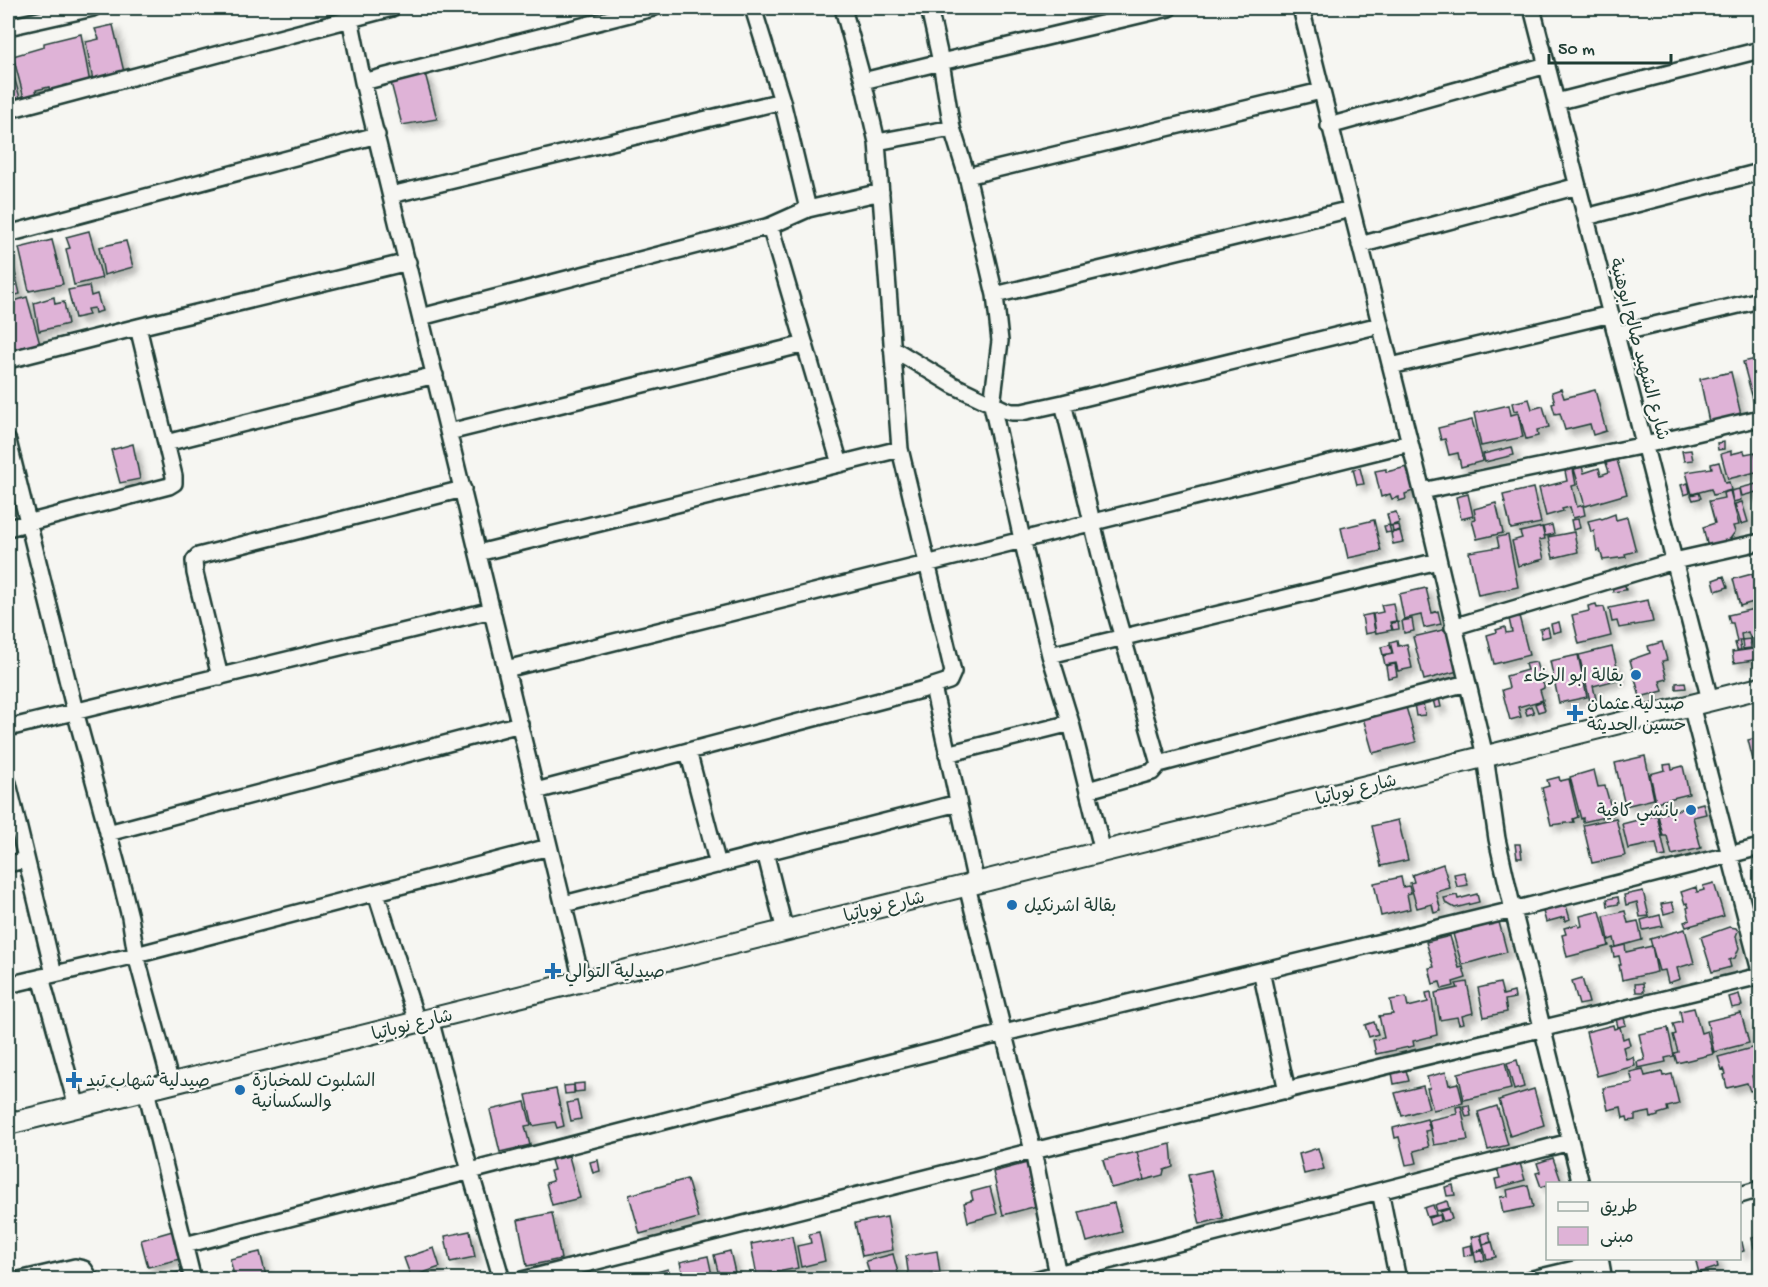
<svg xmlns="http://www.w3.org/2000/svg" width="1768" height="1287" font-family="'Gochi Hand','Playpen Sans Arabic',sans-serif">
<defs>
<filter id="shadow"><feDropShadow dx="5.5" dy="5.5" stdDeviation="3" flood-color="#0004"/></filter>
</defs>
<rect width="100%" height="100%" fill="#f6f6f2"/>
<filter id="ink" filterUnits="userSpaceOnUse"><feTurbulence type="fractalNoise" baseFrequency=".0167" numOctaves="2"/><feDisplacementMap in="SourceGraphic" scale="12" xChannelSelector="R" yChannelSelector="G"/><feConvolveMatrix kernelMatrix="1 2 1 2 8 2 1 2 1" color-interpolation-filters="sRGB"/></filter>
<g filter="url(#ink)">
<path fill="#dfb3d7" stroke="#1f3d34" stroke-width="1.5" filter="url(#shadow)" d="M113 25 124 72 93 81 86 42 99 39 95 29Z
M81 34 90 83 51 94 49 87 36 90 38 99 25 102 13 56 44 47V43Z
M8 55 20 98 8 101Z
M425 73 437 119 402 125 391 83Z
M89 231 102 278 74 285 66 249 70 248 66 237Z
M52 240 63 284 29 291 19 248Z
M126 241 133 267 104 275 99 247Z
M8 250H10L20 294 8 297Z
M89 286 91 296 97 294 102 311 95 313 94 308 87 309 89 315 75 318 68 290Z
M27 297 41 348 8 357V303Z
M54 297 55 304 64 302 68 324 39 331 34 303Z
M1760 358V406L1755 407 1743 362Z
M1731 372 1741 415 1709 422 1700 379Z
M1561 389 1564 398 1595 390 1606 431 1593 435 1590 424 1565 430 1560 413 1555 414 1552 404 1555 403 1552 392Z
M1529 399 1532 409 1543 406 1549 427 1537 430 1538 436 1526 439 1518 410 1514 411 1512 403Z
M1509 405 1511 415 1518 413 1523 437 1481 446 1474 413Z
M1472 420 1483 461 1461 467 1458 453 1449 455 1445 439 1441 440 1438 428Z
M1724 442V449L1718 450 1717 443Z
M133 444 140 479 120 483 111 450Z
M1512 447 1514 455 1485 462 1483 454Z
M1691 450 1693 460 1684 461 1682 451Z
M1731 451V454L1744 451 1745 454 1755 452 1760 471 1728 479 1721 454Z
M1617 460 1627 494 1585 506 1574 469 1582 467 1584 473 1599 468 1601 475 1609 472 1606 463Z
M1719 462 1725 483 1729 482 1731 490 1713 495 1711 489 1692 494 1686 472 1712 468 1711 464Z
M1407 467 1413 491 1405 494 1406 499 1399 501V497L1392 499 1390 494 1381 497 1375 471 1386 469V472Z
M1360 468 1364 484 1357 485 1353 469Z
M1573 469 1576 485 1572 486 1577 507 1583 505 1585 515 1573 518 1570 507 1562 509 1563 511 1546 516 1539 488 1567 481 1565 471Z
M1688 483 1690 493 1684 495 1681 485Z
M1760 483V491L1742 496 1740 488Z
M1533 488 1541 523 1511 529 1503 495Z
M1739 489 1741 500 1733 502 1731 491Z
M1730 491 1739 525 1733 526 1735 532 1727 543 1708 548 1703 527 1715 523 1709 501 1724 498 1723 493Z
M1699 493 1701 498 1693 500 1691 495Z
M1468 494 1473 516 1461 519 1456 497Z
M1742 502 1748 522 1741 524 1735 504Z
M1496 503 1503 533 1477 539 1472 520 1476 519 1474 509Z
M1396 512 1399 523 1390 526 1387 514Z
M1615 514 1616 520 1627 517 1636 551 1625 554 1626 557 1603 560 1600 550 1597 551 1594 531 1591 532 1588 521 1600 518 1602 519Z
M1578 519 1580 528 1573 530 1571 520Z
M1374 520 1381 551 1348 558 1341 528Z
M1389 525 1391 532 1386 533 1384 526Z
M1399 525 1400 530 1393 532 1392 526Z
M1552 525 1554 534 1545 536 1543 527Z
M1542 527 1545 539 1539 540 1544 559 1518 566 1512 541 1522 538 1520 532Z
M1400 531 1403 542 1393 544 1391 533Z
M1574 532 1578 552 1553 558 1548 537Z
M1508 535 1518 587 1478 595 1469 552 1499 547 1497 537Z
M1752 574 1760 600 1740 606 1733 579Z
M1724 576 1728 587 1716 591 1713 580Z
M1624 581 1626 590 1613 592 1611 583Z
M1426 588 1432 613 1438 611 1441 624 1424 628 1421 615 1404 619 1399 594Z
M1648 600 1653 622 1619 628 1617 621 1612 622 1609 608Z
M1393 603 1396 621 1390 622 1392 630 1376 633 1373 614 1383 612 1381 605Z
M1596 604 1597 608 1604 607 1611 636 1579 644 1572 615 1589 611 1588 606Z
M1758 608 1760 621V636L1750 638 1748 632 1741 634 1742 640H1739L1741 650H1737L1735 643 1737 642 1733 623H1730L1728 615Z
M1372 614 1375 632 1365 634 1362 616Z
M1519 616 1529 655 1494 664 1487 635 1497 632 1496 630 1505 627 1506 633 1512 632 1509 619Z
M1412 619 1414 631 1404 633 1402 621Z
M1398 622 1399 629 1393 630 1391 623Z
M1559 622 1561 631 1553 633 1551 624Z
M1548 627 1550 636 1542 638 1540 629Z
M1447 629 1458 671 1424 680 1413 637Z
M1760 637V646L1753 647 1751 639Z
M1750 639 1751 648 1743 649 1742 640Z
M1397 640 1398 646 1407 644 1412 668 1398 671 1396 663 1385 665 1383 656 1393 654 1390 642Z
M1662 642 1667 660 1662 661 1667 679 1660 681 1663 691 1640 697 1630 660 1650 653 1648 646Z
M1390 645 1392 653 1383 655 1381 647Z
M1612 647 1620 679 1593 686 1596 699 1590 701 1579 655Z
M1760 648V659L1734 663 1732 652Z
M1578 655 1587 697 1559 703 1550 661Z
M1536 662 1541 681 1544 685V688L1540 690 1543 700 1518 707 1521 717 1510 720 1502 690 1509 688 1506 676 1527 670 1525 664Z
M1395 664 1397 676 1388 678 1386 666Z
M1685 682 1686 688 1676 689V683Z
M1439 698 1441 707 1435 708 1433 699Z
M1542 701 1545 710 1538 712 1535 704Z
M1423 702 1425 715 1416 716 1414 704Z
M1531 706 1534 713 1527 715 1525 709Z
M1406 707 1416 742 1373 753 1363 718Z
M1760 737V771L1756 772 1748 740Z
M1645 756 1654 799 1625 806 1615 763Z
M1671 764 1672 769 1683 766 1689 794 1656 802 1650 774 1665 770 1664 765Z
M1594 770 1598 787 1605 786 1613 815 1583 822V818L1581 819 1570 777Z
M1559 777 1560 781 1569 779 1578 817 1573 819 1574 822 1551 825 1542 788 1549 786 1547 780Z
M1703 803 1706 814 1693 817 1701 848 1672 855 1667 836H1663L1658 815Z
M1657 815 1666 856 1659 857 1656 843 1628 849 1622 824Z
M1616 818 1625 856 1592 863 1583 825Z
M1398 820 1408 860 1381 866 1372 826Z
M1515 844H1520L1522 858H1517Z
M1443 864 1450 888 1436 892 1441 911 1434 913 1432 904 1417 908 1410 883 1414 882 1412 875Z
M1464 872 1468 885 1457 887 1454 874Z
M1401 877 1403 887 1409 886 1411 893 1407 894 1410 909 1381 916 1374 883Z
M1714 883 1724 916 1686 927 1684 922 1690 920 1687 908 1689 907 1687 903 1685 904 1681 892 1696 887 1697 892 1704 890 1703 886Z
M1643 891 1649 916 1640 917 1637 902 1626 905 1624 895Z
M1477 894 1479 902 1455 908 1448 904H1446L1444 898 1457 895 1458 899Z
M1618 897 1619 904 1608 906 1607 899Z
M1565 902 1570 919 1565 921 1564 917 1546 922 1542 908Z
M1672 902 1675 911 1664 914 1661 904Z
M1600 911 1609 946 1567 957 1562 935 1566 934 1564 928 1578 924 1579 927 1582 926 1580 916Z
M1625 911 1628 923 1638 921 1642 940 1616 947 1614 938 1609 940 1604 916Z
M1660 915 1663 926 1643 930 1641 920Z
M1499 922 1507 952 1462 965 1453 934Z
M1729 927 1736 928 1738 931 1736 936 1739 948 1735 958 1729 960 1731 967 1712 972 1701 937Z
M1685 929 1694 963 1677 968 1680 979 1668 983 1665 970 1659 971 1650 939Z
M1450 936 1459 968 1463 967 1466 978 1453 982 1454 986 1442 989 1440 982 1433 984 1429 968 1434 967 1426 942Z
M1625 945 1626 952 1652 946 1657 972 1622 980 1619 965H1621L1619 956 1614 957 1612 948Z
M1582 978 1589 1003 1579 1005 1572 981Z
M1467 982 1473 1013 1462 1016 1464 1023 1459 1024 1457 1017 1440 1020 1435 993 1458 988 1456 984Z
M1500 983 1503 995 1514 992 1515 998 1505 1000 1507 1012 1484 1017 1478 988Z
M1643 983 1644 992H1636L1635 984Z
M1431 992 1437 1035 1413 1041 1414 1046 1376 1054 1373 1040 1384 1038 1379 1016 1393 1014 1390 1000 1406 997 1408 1007 1428 1002 1426 993Z
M1739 994 1742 1006 1732 1008 1729 997Z
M1694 1008 1701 1033 1707 1031 1713 1054 1677 1063 1674 1053 1678 1052 1673 1035 1676 1034 1673 1024 1682 1022 1680 1011Z
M1741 1013 1749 1043 1714 1052 1707 1021Z
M1624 1018 1626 1025 1618 1027 1616 1019Z
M1374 1022 1378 1034 1369 1037 1365 1025Z
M1613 1025 1614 1029 1620 1027 1623 1039 1628 1037 1630 1045 1623 1047 1626 1059 1633 1057 1635 1066 1597 1076 1586 1032Z
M1668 1028 1674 1056 1665 1058 1666 1062 1638 1068 1637 1062 1645 1060 1639 1034Z
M1759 1046 1760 1074 1752 1076 1756 1090 1750 1091 1747 1083 1727 1088 1724 1075 1726 1074 1724 1069 1722 1070 1718 1057Z
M1517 1060 1524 1087 1514 1090 1507 1063Z
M1505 1062 1511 1089 1464 1100 1458 1073Z
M1643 1069 1645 1076 1662 1072 1663 1076 1672 1074 1679 1104 1667 1107 1668 1111 1658 1114V1116L1651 1118 1650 1112 1635 1115V1120L1628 1121 1627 1117 1623 1118 1621 1107 1608 1110 1603 1088 1633 1083 1630 1072Z
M1406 1070 1409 1081 1394 1084 1392 1073Z
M1446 1072 1449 1085 1458 1083 1463 1103 1433 1110 1427 1088H1430L1427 1077Z
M584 1083V1091L575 1092 574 1084Z
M574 1085V1093L565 1094 564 1086Z
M1423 1086 1429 1108 1402 1116 1395 1093Z
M556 1089 564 1126 557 1128 555 1122 533 1126 526 1095Z
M1534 1089 1544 1125 1510 1136 1499 1100Z
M577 1101 581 1119 571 1121 567 1103Z
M525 1102 531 1125 525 1126 530 1145 500 1152 490 1110Z
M1469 1105 1471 1116 1466 1117 1463 1106Z
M1461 1106 1468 1140 1434 1145 1429 1120 1457 1114 1456 1107Z
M1497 1106 1508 1145 1488 1150 1478 1112Z
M1427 1119 1430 1130 1425 1131 1429 1147 1414 1151 1417 1163 1406 1165 1399 1137 1395 1138 1393 1128Z
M1171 1144 1173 1167 1164 1170 1163 1175 1144 1180 1137 1152Z
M1318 1148 1324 1169 1304 1174 1299 1154Z
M1137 1152 1144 1180 1111 1188 1103 1160Z
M569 1156 580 1198 552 1205 546 1183 553 1181 550 1171 554 1170 551 1160Z
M1553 1158 1561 1181 1541 1187 1536 1173 1540 1172 1537 1163Z
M598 1160 600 1171 593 1173 590 1162Z
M1027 1163 1037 1206 1003 1215 993 1172Z
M1520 1163 1525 1180 1497 1188 1495 1179 1500 1178 1497 1169Z
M1211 1170 1223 1218 1200 1224 1188 1175Z
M687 1179 698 1218 640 1234 629 1195Z
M1453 1185 1455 1195 1447 1196 1445 1187Z
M1528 1185 1533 1207 1503 1213 1500 1197 1508 1196 1507 1190Z
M990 1187 997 1214 968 1222 964 1203 973 1200 971 1192Z
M1447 1201 1449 1208 1437 1211 1435 1205Z
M1114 1203 1122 1232 1087 1242 1079 1212Z
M1433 1205 1436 1215 1427 1217 1424 1208Z
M1449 1209 1452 1219 1443 1221 1440 1212Z
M552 1213 561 1259 527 1266 518 1220Z
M1440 1215 1441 1221 1430 1225 1428 1218Z
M887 1217 893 1250 862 1256 855 1223Z
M176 1230 184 1258 148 1267 141 1240Z
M470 1231 475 1257 450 1262 445 1236Z
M819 1232 825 1261 801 1267 797 1246 811 1243 809 1234Z
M1489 1232 1491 1242 1483 1244 1481 1234Z
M1480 1235 1484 1249 1474 1252 1471 1237Z
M792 1236 798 1268 757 1276 751 1244Z
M1760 1236V1246L1754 1248 1752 1238Z
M1492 1242 1496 1257 1487 1259 1483 1245Z
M1740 1242H1742L1744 1251 1740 1252Z
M1471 1245 1473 1255 1464 1256 1463 1247Z
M434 1248 440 1267 411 1277 404 1258Z
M730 1251 736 1277 720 1280 714 1255Z
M937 1251 940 1273 909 1278 906 1256Z
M1483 1251 1485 1260 1476 1262 1474 1252Z
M260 1252 267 1280H235L230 1259Z
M893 1254 900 1280H871L866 1261Z
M708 1256 713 1280H684L680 1262Z
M1695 1258H1716L1718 1267 1699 1273Z
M668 1269 670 1280H646L645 1275Z
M184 1271 186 1280H154L153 1277Z
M866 1272 868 1280H836V1279Z
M1760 1272V1280H1750L1749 1275Z
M589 1274 591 1280H573V1278Z"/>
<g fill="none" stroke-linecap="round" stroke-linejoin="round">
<g stroke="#1f3d34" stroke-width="20">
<path id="minor" d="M348 8 363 82 582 981
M753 8 782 101 808 209
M929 8 941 62 1169 8
M1301 8 1422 491 1485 756 1497 839 1513 910 1581 1184
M1532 8 1710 700
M8 27 93 8
M863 81 941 62 952 128 967 176 995 295 1000 341 992 405 1022 539 1050 655 1071 723 1103 852
M363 82 653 8
M1556 102 1760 50
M8 110 392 8
M1329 126 1547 65
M877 142 952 128
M967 176 1321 91
M391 195 782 101
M1586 217 1760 172
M770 226 840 464
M8 234 377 135
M1360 245 1578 186
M995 295 1351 209
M421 317 770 226 808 209 881 192
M1616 334 1760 300
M892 348 953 385 1005 410 1012 412H1022L1063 403 1380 325
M8 360 138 327 408 262
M1391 366 1611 314
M1063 403 1106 579 1159 764
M449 432 805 344
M8 441 75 711 117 865 130 917 136 955 171 1084
M166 443 435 375
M1422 491 1645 445 1760 418
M8 528 169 486 174 483V476L138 327
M478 553 900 449
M1453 627 1674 561 1760 542
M1050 655 1438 561
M506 669C807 593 1109 520 1410 443
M220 677 195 573 194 561 198 556 463 489
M933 687 976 883
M1691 705 1760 971
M8 728 492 610
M688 751 718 865
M947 754 1071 723
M8 783 54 974
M1088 790 1152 772 1159 764 1467 683
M536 791 921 690 949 681 953 672 900 449 877 142 863 81 843 8
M108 833 520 724
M765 852 785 931
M8 864 25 860
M967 886 1033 1151 1059 1280
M376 893 417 1022
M564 904 958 803
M1261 971 1287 1091
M41 977 77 1107
M8 985 136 955 549 847
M430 1019 470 1171 502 1280
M146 1090 193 1280
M1380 1191 1398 1280
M1740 1195 1760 1189
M185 1245 1004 1033 1513 910 1760 847
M1600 1258 1604 1280
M19 1280 75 1267 84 1269 91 1280
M522 1280 1033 1151 1760 976
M1034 1280 1570 1142
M1528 1280 1600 1263"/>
</g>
<g stroke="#1f3d34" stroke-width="24">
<path id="tertiary" d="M8 1124 1760 688"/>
</g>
<use href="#minor" stroke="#f6f6f2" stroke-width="15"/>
<use href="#tertiary" stroke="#f6f6f2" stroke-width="20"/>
</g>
</g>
<g fill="#1f6fb2" stroke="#f6f6f2" stroke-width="2">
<circle cx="1636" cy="675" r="6"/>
<path d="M1572 704h6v6h6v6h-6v6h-6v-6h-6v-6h6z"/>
<circle cx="1691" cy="810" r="6"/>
<circle cx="1012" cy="905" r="6"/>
<path d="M550 962h6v6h6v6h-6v6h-6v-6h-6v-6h6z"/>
<path d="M71 1071h6v6h6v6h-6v6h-6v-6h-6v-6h6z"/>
<circle cx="240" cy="1090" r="6"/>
</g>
<g text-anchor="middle" stroke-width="4.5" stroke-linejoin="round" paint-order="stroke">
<g font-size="18" fill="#1f3d34" stroke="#f6f6f2">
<text transform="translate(1640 349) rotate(75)" y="6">شارع الشهيد صالح ابوهنية</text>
<text transform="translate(1356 789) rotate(-14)" y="6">شارع نوباتيا</text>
<text transform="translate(884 906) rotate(-14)" y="6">شارع نوباتيا</text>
<text transform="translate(412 1024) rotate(-14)" y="6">شارع نوباتيا</text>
</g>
<g font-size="18" fill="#1f3d34" stroke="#f6f6f2" text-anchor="start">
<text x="1624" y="681" text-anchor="end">بقالة ابو الرخاء</text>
<text x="1587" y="709">صيدلية عثمان<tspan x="1587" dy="21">حسين الحديثة</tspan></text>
<text x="1679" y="816" text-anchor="end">بانشي كافية</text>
<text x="1024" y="911">بقالة اشرنكيل</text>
<text x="565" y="977">صيدلية التوالي</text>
<text x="86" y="1086">صيدلية شهاب تبد</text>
<text x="252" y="1086">الشلبوت للمخبازة<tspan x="252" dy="21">والسكسانية</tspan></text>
</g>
</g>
<rect width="1768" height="1287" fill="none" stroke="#f6f6f2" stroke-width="30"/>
<rect x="15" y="15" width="1738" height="1257" fill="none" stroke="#1f3d34" stroke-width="2" filter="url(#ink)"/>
<rect x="1546" y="1182" width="195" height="78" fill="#f6f6f2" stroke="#a0aca6" stroke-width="1.5"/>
<rect x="1558" y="1202" width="30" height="9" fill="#f6f6f2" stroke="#a0aca6" stroke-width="1.5"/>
<text x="1600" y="1212" font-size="18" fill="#1f3d34">طريق</text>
<rect x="1558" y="1227" width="30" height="18" fill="#dfb3d7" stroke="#a0aca6" stroke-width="1.5"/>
<text x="1600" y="1242" font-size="18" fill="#1f3d34">مبنى</text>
<path d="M1549 54v9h122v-9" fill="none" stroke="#1f3d34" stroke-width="3"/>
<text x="1558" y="54" font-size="18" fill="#1f3d34" stroke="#f6f6f2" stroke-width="4.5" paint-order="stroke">50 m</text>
</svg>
